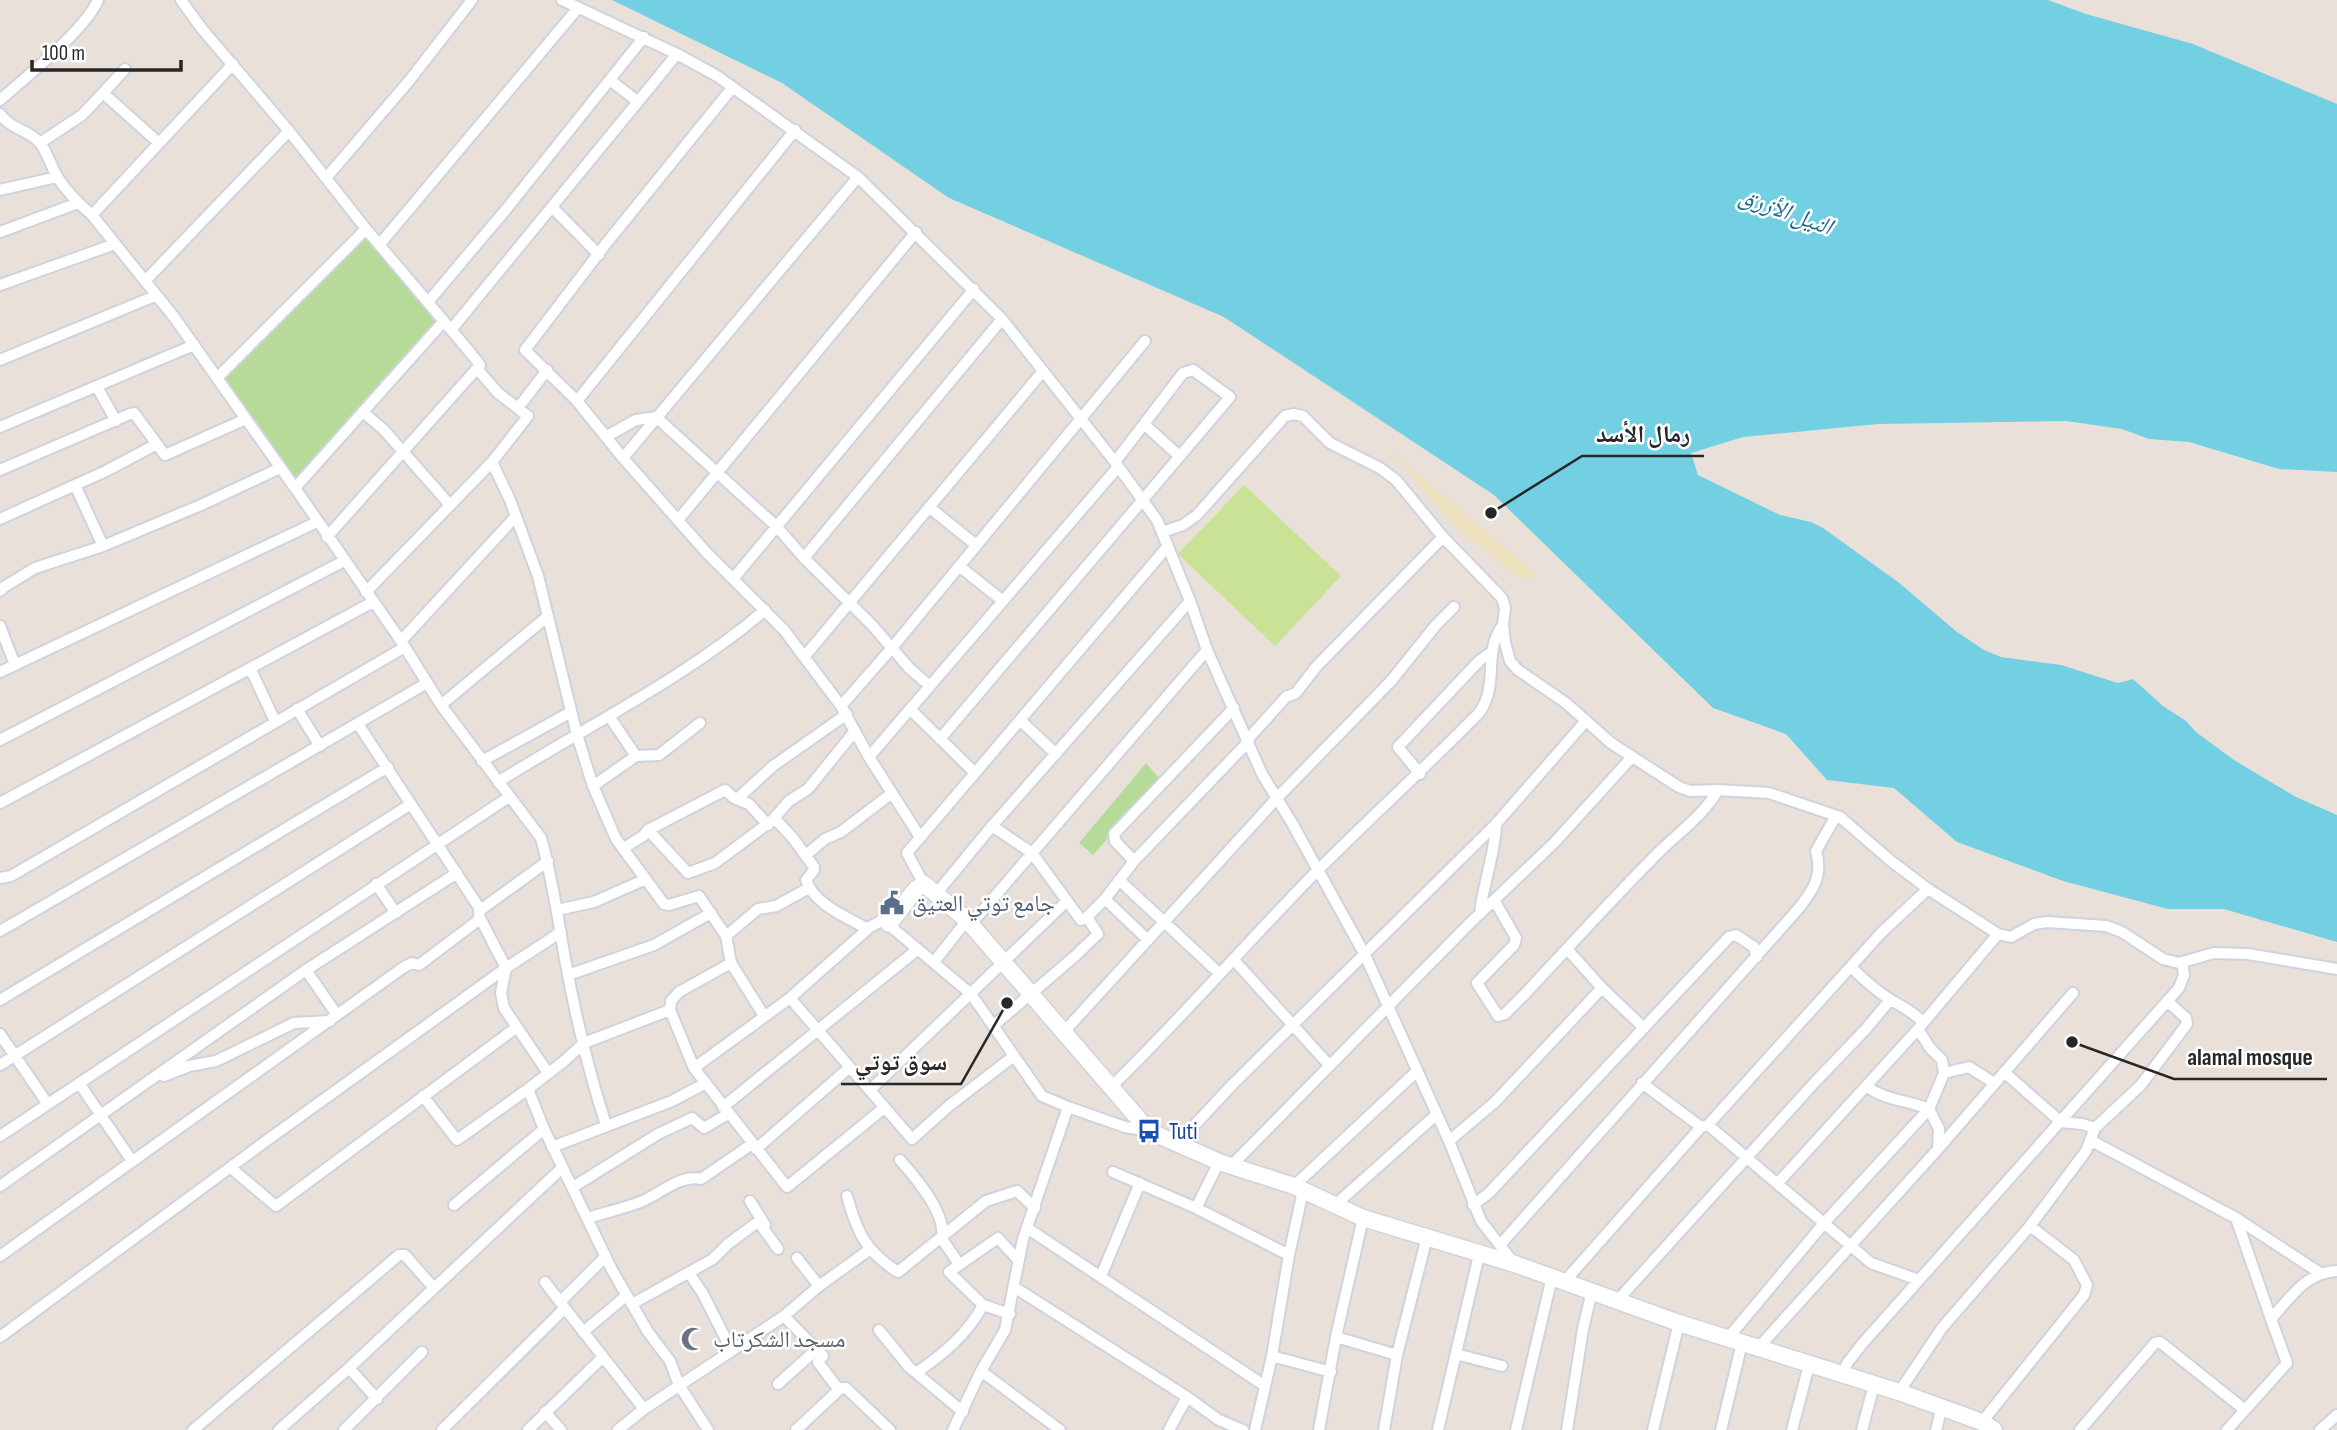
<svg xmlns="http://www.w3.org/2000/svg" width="2337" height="1430" font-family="'Sofia Sans Condensed','Noto Naskh Arabic',sans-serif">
<rect width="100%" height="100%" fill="#e8e0d9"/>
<path fill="#b6db99" d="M368 236 439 319 293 481 223 380Z
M1146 763 1160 779 1093 855 1079 843Z"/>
<path fill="#ece0bd" d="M1343 410 1539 577 1519 578 1459 529 1391 452Z"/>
<path fill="#c9e295" d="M1244 485 1341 576 1275 646 1178 554Z"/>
<path fill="#73d0e3" d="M612 0H2048L2086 14 2193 44 2337 104V472L2279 469 2189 442 2149 439 2122 429 2066 421 1878 424 1743 437 1691 453 1698 475 1780 515 1811 522 1823 528 1898 582 1957 632 1984 650 2001 657 2061 665 2118 683 2133 679 2163 706 2186 721 2196 732 2234 760 2296 797 2337 815V942L2224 909H2168L2063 881 1957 842 1894 788 1827 780 1786 734 1713 708 1494 495 1224 317 949 198 782 83Z"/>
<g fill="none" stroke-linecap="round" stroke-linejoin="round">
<g stroke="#ced3df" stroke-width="14">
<path id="street" d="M181 0 202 29 289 131 366 229 469 351 480 365 478 370 498 393 528 416 492 462 366 592
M562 0 677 54 717 76 858 177 1002 319 1115 462 1157 520 1190 601 1207 650 1262 774 1292 823 1365 955 1449 1141 1481 1221 1513 1262
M610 80 637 101
M732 88 605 245 525 350 577 401 623 458 706 552 784 630 841 706 869 757 920 837
M103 93 125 69
M0 100C26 77 85 30 98 0
M0 114C13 131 28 129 40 143 48 153 51 167 58 178 67 192 79 204 92 215L174 317 217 378
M40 143 82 115 103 93 159 143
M326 178 409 81 472 0
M0 190 57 177
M552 207 599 255
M92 215 233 64
M366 229 217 378 295 488 444 321
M0 232 78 203
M380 244 578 8
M145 281 289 131
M0 285 115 244
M428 302 508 207 644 37
M451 330 677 54
M0 360 155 296
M97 387 116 421
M577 401 795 130
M518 408 547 370
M363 412 384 430 450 505
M1144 424 1178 455
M0 427 194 345
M607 436 636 420 656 417 777 527 804 558 872 625 910 669 930 686
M623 458 858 177
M492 462 510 500 538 576 577 735 593 786 616 839 664 904 669 905 699 896 726 936 731 963 764 1016
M0 470 130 414 134 413 165 455 246 419
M75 485 103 546
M295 488 401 641 441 705 541 838C554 883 559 929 568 975 578 1026 590 1076 606 1125
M929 507 976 545
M0 519 106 471 157 444
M678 520 916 232
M1162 532 1183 525 1197 515 1285 416 1294 414 1303 416 1330 443 1380 468 1396 480 1443 537 1502 598 1505 608 1503 625 1505 643 1510 661 1518 670 1566 703 1611 743 1679 787 1690 791 1718 790 1769 793 1840 817 1891 861 1928 889 1998 934 2011 937 2034 924 2047 922 2106 926 2122 932 2163 959 2179 963 2214 953 2248 954 2337 969
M327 537 480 365
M804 558 1002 319
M959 566 1003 601
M733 579 974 289
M0 591 4 587 35 568 103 546 201 505 280 468
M0 626 15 665
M401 641 516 516
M805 656 1043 371
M251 670 275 721
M0 672 317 522
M441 705 548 616
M841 706 891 649 1145 341
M297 709 320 746
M910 709 975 773
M609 716 636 756
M1020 720 1056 754
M358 724 480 909 479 916 506 968 501 993 504 1008 548 1073
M940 739 1230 397 1193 370 1183 373 1115 462
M1248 739 1286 697 1296 693 1316 667 1443 537
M0 740 344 561
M869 757 1118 467
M482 761 571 712
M1420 774 1398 747 1479 661 1492 652
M498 782C587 726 684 679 765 610
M593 786 636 756 659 755 700 723
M737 799 773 766 847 714
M0 803 373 602
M775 819 792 837 814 867V870L806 880C814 904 846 917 868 929
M992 826 1032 853 1081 920 1087 917 1098 934 1074 957 993 1026
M648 830 688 873 715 863 766 825
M624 848 643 836 648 830 725 790 734 798 749 804 768 825 789 801 808 789 855 731
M806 855 825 839 841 832 892 793
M1134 861 1115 841 1114 834 1234 708
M0 878 11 876 405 647
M1119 880 1220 974
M376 884 396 913
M924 884 907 853 1168 546
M936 894 992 826 1190 601
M1105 899 1148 940
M1494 900 1516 938 1514 945 1477 983 1498 1016 1505 1014 1524 995C1568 948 1612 899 1658 853 1679 832 1703 816 1718 790
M557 910 594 902 646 879
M479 911 548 861
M1480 914C1483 883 1495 855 1496 824
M1087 917 1105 899 1134 861 1249 741
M971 924 1207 650
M0 931 427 683
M726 936 758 909 776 906 809 888
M1567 949 1602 988 1644 1028
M1234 960 1329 1065
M934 962 967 920
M731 963 679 992 671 1001 670 1010 694 1068 787 1187 884 1108
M1851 967C1863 979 1876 991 1891 1000 1903 1007 1913 1012 1923 1022
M306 970 337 1015
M568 975 654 945 711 913
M790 998 912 1139 950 1105 1014 1056
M0 1000 388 767
M670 1010 584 1043 563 1062 528 1089 544 1129 612 1270 648 1332 670 1361 679 1385 708 1430
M1918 1029 1930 1048 1942 1060 1944 1073 1929 1109 1939 1129 1938 1149
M1063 1033 1277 798 1391 681 1436 625 1454 607
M0 1034 47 1103
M0 1065 411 804
M694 1068 790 998 870 927 883 920 971 994 1042 1096 1068 1107 1125 1127 1149 1131
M2004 1072 2061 1122 2082 1124 2095 1128
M1944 1073 1969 1067 1994 1083
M164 1076 189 1066 216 1061 294 1023 330 1021
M79 1083 132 1161
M1642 1083 1701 1127
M1111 1087C1183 1017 1248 941 1318 870 1371 817 1426 767 1479 713 1500 684 1482 652 1503 625
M870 1090 1067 901
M423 1096 457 1140 528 1089
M723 1107 918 949
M1708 1125 1871 1263 1919 1280
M0 1136 509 797
M2090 1140 2236 1218 2320 1273
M1449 1141 1495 1102 1602 988
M1177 1144 1232 1085 1496 824 1585 722
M552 1147 672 1101 706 1083
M756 1149 850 1067
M900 1160C916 1178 947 1214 942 1239L959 1264
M1231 1166 1470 923 1554 843 1632 757
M231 1168 276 1206 517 1027
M1113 1172 1196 1208 1289 1255
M1778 1183 1918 1029 1998 934
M0 1186 306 970 457 873
M1294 1186 1416 1072
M573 1187 658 1134 692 1118 704 1128 728 1114
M847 1196C857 1232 865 1251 898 1272L986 1201 1017 1191 1035 1208
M750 1201 765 1225 762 1227
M454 1205 544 1129
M1473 1205 1489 1193 1729 937 1736 935 1754 947 1757 957
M1334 1206 1437 1114
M1196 1208 1219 1162
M588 1218C606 1212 627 1208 645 1200 662 1192 682 1174 701 1179L752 1144
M2236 1218 2271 1319
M1027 1228 1265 1386
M1500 1245 1799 908C1814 889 1823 875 1816 851L1836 816
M0 1256 404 967 412 963 419 965 480 919
M605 1257 560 1302 644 1409
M797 1258 819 1286
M689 1273 703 1294 731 1349
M1101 1276 1140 1183
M1565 1281 1701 1127 1708 1125 1881 933 1928 889
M545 1282 560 1302
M1014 1287 1187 1397 1219 1420 1243 1430
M1617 1301 1815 1082 1865 1030 1890 1000
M632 1304 713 1259 728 1244 755 1224H760L778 1249
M1010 1314 983 1305 949 1272 998 1238 1018 1260
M784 1316 823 1356 818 1362 839 1390
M879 1330 909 1367 963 1412
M583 1332 626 1296
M0 1337 266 1141 506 968 561 932
M1336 1337 1397 1355
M1728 1338 1825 1222 1929 1109C1907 1100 1884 1100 1866 1086
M1759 1347 1938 1149 2073 993
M1456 1354 1502 1366
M1272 1356 1331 1372
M349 1368 377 1399
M981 1371 1060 1430
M916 1373C942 1355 968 1334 983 1305
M1842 1374 1848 1362 1863 1343 2179 988 2184 975 2182 962
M778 1384 817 1349
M1899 1392 1942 1328 2030 1226 2086 1151 2095 1128 2141 1085 2187 1024 2186 1018 2167 1001
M545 1412 561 1430
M1982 1422 2084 1295 2087 1285 2074 1260 2030 1226
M193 1430 399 1255H405L433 1287
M279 1430 349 1368 562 1168
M344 1430 422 1352
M442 1430 564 1309
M528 1430 603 1357
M618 1430 644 1409 784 1316 819 1286 869 1250
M796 1430 841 1388H846L890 1430
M953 1430 981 1371 1005 1330 1023 1239 1068 1107
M1169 1430 1187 1397
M1255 1430 1272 1356 1289 1255 1303 1191
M1319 1430 1336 1337 1363 1218
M1384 1430 1397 1355 1427 1237
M1438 1430 1479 1255
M1516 1430 1552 1277
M1567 1430 1583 1329 1592 1291
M1653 1430 1679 1323
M1721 1430 1742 1343
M1792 1430 1809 1365
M1862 1430 1874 1385
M1936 1430 1942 1407
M2080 1430 2155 1343 2160 1342 2245 1410
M2227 1430 2287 1363 2271 1319C2290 1298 2306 1272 2337 1271
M2320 1430 2337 1415"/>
</g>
<g stroke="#ced3df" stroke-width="19">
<path id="secondary" d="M889 924 916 889 924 884 967 920 1149 1131 1219 1162 1294 1186 1363 1218 1515 1264 1679 1323 1899 1392 1982 1422 1994 1430"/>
</g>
<use href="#street" stroke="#fff" stroke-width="10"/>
<use href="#secondary" stroke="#fff" stroke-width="16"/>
</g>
<defs>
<g id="civic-bare" transform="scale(1.89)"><path d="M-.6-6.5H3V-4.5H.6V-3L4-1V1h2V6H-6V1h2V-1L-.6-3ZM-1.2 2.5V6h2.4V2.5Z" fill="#5c6f8a" stroke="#fff" stroke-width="2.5" paint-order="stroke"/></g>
<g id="bus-bare" transform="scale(1.89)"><path d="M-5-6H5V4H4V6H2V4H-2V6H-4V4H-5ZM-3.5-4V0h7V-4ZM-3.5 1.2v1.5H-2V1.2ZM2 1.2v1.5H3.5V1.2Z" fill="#1a4fb4" stroke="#fff" stroke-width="2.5" paint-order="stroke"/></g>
<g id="mosque-bare" transform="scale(1.89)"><path d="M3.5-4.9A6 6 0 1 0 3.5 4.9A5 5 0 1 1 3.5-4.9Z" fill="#6b7280" stroke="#fff" stroke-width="2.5" paint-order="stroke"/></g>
</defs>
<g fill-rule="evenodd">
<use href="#civic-bare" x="892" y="903"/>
<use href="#bus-bare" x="1149" y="1131"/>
<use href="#mosque-bare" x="693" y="1339"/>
</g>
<g text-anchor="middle" stroke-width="5" stroke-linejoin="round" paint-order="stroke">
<g font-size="23" fill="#4e5e75" stroke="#fff" text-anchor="start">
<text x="912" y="911">جامع توتي العتيق</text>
</g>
<g font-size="23" fill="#164399" stroke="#fff" text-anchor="start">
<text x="1169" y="1139">Tuti</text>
</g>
<g font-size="23" fill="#5b616d" stroke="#fff" text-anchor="start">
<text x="713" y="1347">مسجد الشكرتاب</text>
</g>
<g font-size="24" font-style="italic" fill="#176d8a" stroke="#fff">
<text transform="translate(1786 211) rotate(20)" y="8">النيل الأزرق</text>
</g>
</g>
<path fill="none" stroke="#272727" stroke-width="2.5" d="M1491 513L1582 456H1704M2072 1042L2174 1079H2327M1007 1003L961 1084H841"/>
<g fill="#272727" stroke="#fff" stroke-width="2.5">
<circle cx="1491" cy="513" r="7"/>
<circle cx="2072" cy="1042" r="7"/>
<circle cx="1007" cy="1003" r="7"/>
</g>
<g font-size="24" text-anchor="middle" font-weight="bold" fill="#272727" stroke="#fff" stroke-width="5" stroke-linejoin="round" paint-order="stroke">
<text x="1643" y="442">رمال الأسد</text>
<text x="2250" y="1065">alamal mosque</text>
<text x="901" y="1070">سوق توتي</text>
</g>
<path d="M32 60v10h149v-10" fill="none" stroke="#272727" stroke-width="3.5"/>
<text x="42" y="60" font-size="21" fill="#272727" stroke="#ffffff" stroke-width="5" paint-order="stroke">100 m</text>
</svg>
